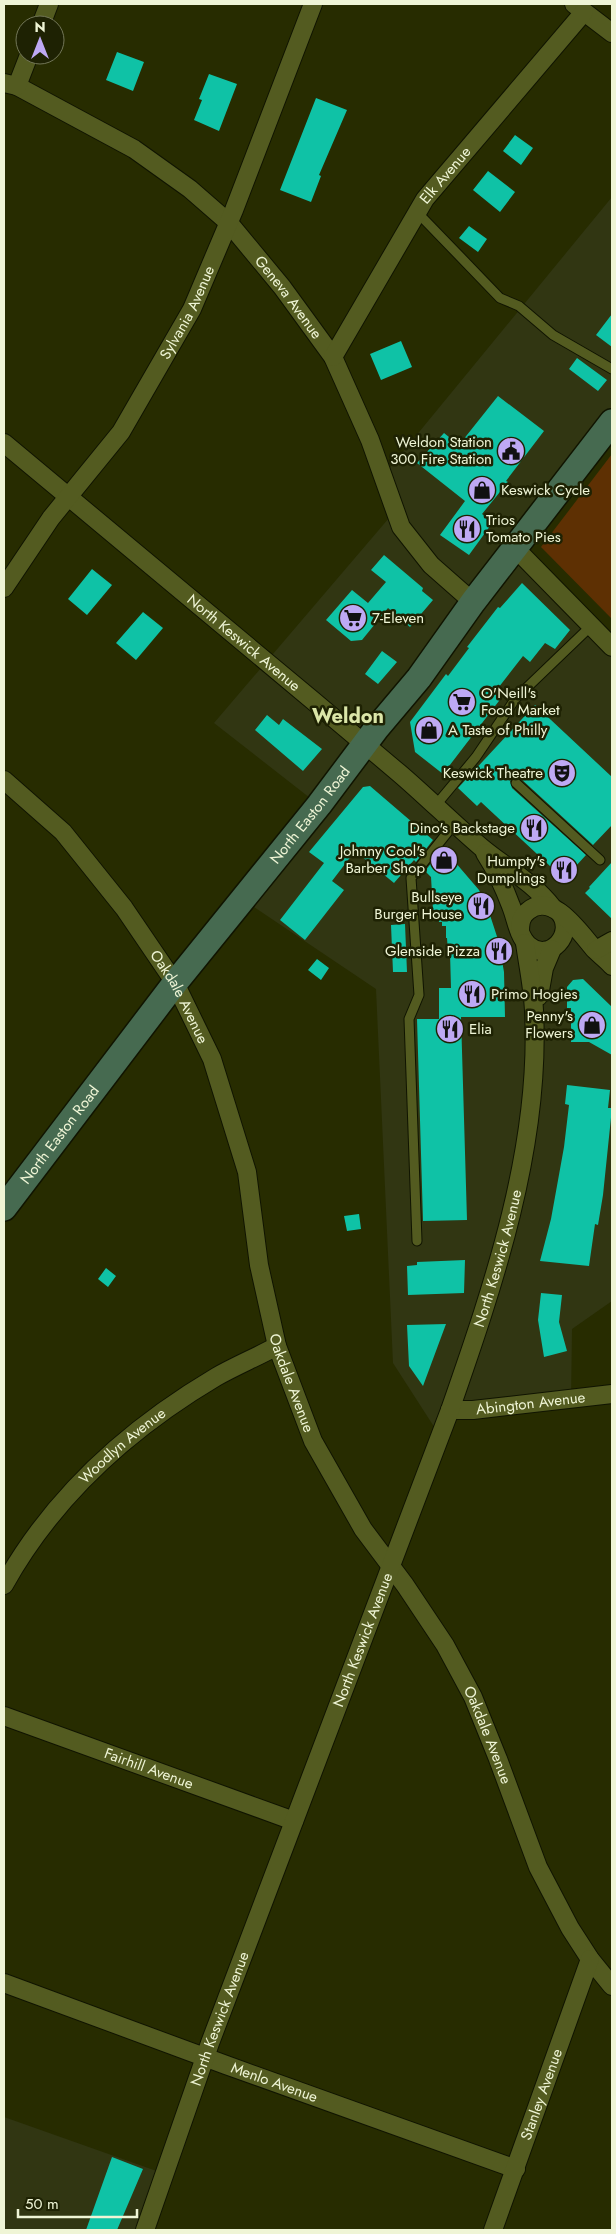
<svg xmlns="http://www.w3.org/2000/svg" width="616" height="2234" font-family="Jost,sans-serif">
<rect width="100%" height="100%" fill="#272c00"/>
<path fill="#313612" d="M612 197V422L516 549 612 647V941L596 950 612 966V1301L572 1329 571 1400 450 1410 440 1436 393 1363 376 989 242 899 319 805 214 723 395 511 383 476Z
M4 2117 165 2174 145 2230H4Z"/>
<path fill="#5e3003" d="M612 454V619L541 547Z"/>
<path fill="#0fc2a6" d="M117 52 144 62 133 91 106 80Z
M209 74 237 84 219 131 194 120 202 100 199 99Z
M316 98 347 110 319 175 321 176 311 202 280 190Z
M515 135 533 148 521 165 503 151Z
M488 171 515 192 500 212 473 190Z
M469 226 487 239 478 252 459 238Z
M612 314V347L596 335Z
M401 341 412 367 381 380 370 354Z
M577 358 607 380 598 391 569 369Z
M498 396 544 431 506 481 508 482 482 514 493 522 469 555 440 535 465 501 417 463 444 433 459 445Z
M384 555 423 588 422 591 433 600 410 627 388 608 362 640 351 641 326 620 352 590 368 603 386 582 371 570Z
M92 569 112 585 87 615 68 599Z
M522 583 570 630 555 649 545 643 530 662 523 656 495 692 502 697 443 774 415 752 410 722 446 674 448 676 469 648 467 647 498 607 500 608Z
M143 612 163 628 136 660 116 643Z
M382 651 397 662 378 684 365 674Z
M535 705 612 777V825L593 845 520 778 515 777 510 781 512 788 586 855 564 879 481 802 477 806 458 788Z
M267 715 279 725 283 719 322 749 303 771 255 730Z
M370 786 433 840 416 862 414 860 394 883 355 851 332 881 344 890 305 940 280 920 324 863 309 852 363 787Z
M443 848 479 890 489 912 503 955H501L504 972 505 1017H461L467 1220 423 1221 417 1019H439V988H451L450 953H448L447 938H446V926H442V922H439L438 910H433L431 877 425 871Z
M612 862V919L585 893 590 888 589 887Z
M405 924 407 972H393L391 925Z
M317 959 329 968 321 980 308 970Z
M583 979 612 1007V1055L589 1042H571V1008H567V987L573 980Z
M567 1085 610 1090 608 1108H612L603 1195 598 1225 595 1224 589 1266 540 1261 551 1219 564 1147 569 1105 565 1104Z
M359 1214 361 1229 347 1231 344 1216Z
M465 1260 464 1293 408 1295 407 1266 417 1265V1262Z
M106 1268 116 1276 108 1287 98 1279Z
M541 1293 562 1295 559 1322 567 1351 544 1357 538 1320Z
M446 1324 423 1386 409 1366 407 1325Z
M112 2157 143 2169 117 2230H86Z"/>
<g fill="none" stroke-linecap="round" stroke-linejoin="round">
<g stroke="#101400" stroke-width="11">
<path id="service" d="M417 212 500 298 519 306 553 335 612 369
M516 783 600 860
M436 805 476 757 516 698 591 626
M417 1241 409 1019 419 995 411 878 455 823"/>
</g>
<g stroke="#101400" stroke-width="20">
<g id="minor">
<path d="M574 4 612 33"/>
<path d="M41 25 49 4"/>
<path id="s1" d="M4 83 17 86 134 149 190 189 229 223 282 287 333 357 370 440 401 527 431 565 473 602"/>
<path d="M17 86 29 55"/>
<path id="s2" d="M333 357 425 199 584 12"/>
<path id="s3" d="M4 443C135 553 268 662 399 773 427 797 453 823 481 847 505 867 533 882 553 908"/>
<path d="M516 549 612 647"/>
<path id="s4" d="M4 588 51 518 121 432 192 309 234 210 313 4"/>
<path id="s5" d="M4 780 63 832 124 908 175 983 212 1059 247 1172 259 1265 277 1346 313 1441 363 1529 405 1585 445 1645 473 1697 498 1759 538 1867 570 1928 590 1959 612 1986"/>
<path d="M485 853C496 870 504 887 511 906 516 918 518 936 528 945 549 964 577 933 559 912"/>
<path d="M520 932C520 923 521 916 528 911 552 890 581 934 595 950 600 955 607 960 612 966"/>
<path d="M596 950 612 941"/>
<path d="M539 996 544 968 552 949"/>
<path id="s6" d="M450 1410H473L612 1394"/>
<path id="s7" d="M4 1585C53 1497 130 1428 216 1377 235 1366 257 1357 277 1346"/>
<path id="s8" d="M4 1716 294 1821"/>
<path id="s9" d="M4 1983 226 2065 516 2169"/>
<path id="s10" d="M145 2230 210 2043 450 1410C494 1284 541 1146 534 1011 533 988 528 965 525 943"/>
<path id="s11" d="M493 2230 590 1959"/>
</g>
</g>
<g stroke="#101400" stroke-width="28">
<g id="secondary">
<path id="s12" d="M4 1208 175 983 319 805 376 729 419 678 473 602 612 422"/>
</g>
</g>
<use href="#service" stroke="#535b20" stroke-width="9"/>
<use href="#minor" stroke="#535b20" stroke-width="18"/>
<use href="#secondary" stroke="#466a50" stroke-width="25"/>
</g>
<defs>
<g id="civic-disc" transform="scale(1.4375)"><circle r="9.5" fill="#bea9f4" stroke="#1e2203"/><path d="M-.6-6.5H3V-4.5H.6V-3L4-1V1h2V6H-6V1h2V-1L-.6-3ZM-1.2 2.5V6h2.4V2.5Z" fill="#111"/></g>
<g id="shop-disc" transform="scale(1.4375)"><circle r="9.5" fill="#bea9f4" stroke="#1e2203"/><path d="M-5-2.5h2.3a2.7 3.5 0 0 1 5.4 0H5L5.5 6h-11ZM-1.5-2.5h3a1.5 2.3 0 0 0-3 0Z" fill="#111"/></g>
<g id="restaurant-disc" transform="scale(1.4375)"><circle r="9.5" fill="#bea9f4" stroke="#1e2203"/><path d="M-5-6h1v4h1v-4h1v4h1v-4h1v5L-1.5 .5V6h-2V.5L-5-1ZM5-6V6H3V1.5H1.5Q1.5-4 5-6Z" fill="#111"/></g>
<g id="supermarket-disc" transform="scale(1.4375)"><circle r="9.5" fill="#bea9f4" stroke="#1e2203"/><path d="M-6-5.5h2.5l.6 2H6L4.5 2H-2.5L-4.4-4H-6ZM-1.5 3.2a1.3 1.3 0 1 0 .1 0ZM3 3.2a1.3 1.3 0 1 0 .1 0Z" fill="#111"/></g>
<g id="theatre-disc" transform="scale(1.4375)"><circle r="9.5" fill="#bea9f4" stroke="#1e2203"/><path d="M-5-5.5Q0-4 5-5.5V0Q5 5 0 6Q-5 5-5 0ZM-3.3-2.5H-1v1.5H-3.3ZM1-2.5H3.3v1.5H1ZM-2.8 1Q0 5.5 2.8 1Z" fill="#111"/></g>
</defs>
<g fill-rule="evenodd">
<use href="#civic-disc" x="511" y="451"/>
<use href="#shop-disc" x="482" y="490"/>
<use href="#restaurant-disc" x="467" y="529"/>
<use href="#supermarket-disc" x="353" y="618"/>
<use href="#supermarket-disc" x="462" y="702"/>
<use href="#shop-disc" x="429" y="730"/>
<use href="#theatre-disc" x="562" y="773"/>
<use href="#restaurant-disc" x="534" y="828"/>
<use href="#shop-disc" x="444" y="860"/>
<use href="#restaurant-disc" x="564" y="870"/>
<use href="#restaurant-disc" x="481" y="906"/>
<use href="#restaurant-disc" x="499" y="951"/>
<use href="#restaurant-disc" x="472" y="994"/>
<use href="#shop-disc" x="592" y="1025"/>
<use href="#restaurant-disc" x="450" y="1029"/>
</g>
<g text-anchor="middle" stroke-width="5" stroke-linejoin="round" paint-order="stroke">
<g font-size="15" fill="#eff5d6" stroke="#1e2203">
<text dy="5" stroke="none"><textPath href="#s2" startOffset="214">Elk Avenue</textPath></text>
<text dy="5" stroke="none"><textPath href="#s1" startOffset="362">Geneva Avenue</textPath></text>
<text dy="5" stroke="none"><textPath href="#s4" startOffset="332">Sylvania Avenue</textPath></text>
<text dy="5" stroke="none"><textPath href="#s3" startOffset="312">North Keswick Avenue</textPath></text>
<text dy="5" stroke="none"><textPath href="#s12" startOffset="498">North Easton Road</textPath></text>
<text dy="5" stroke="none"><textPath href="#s5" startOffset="281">Oakdale Avenue</textPath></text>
<text dy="5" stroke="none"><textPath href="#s12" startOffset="92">North Easton Road</textPath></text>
<text dy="5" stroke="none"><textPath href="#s10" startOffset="1034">North Keswick Avenue</textPath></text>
<text dy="5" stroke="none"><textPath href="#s5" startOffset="686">Oakdale Avenue</textPath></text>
<text dy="5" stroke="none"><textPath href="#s6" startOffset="81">Abington Avenue</textPath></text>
<text dy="5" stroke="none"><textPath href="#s7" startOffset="184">Woodlyn Avenue</textPath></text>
<text dy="5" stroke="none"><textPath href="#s10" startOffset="629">North Keswick Avenue</textPath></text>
<text dy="5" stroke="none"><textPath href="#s5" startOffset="1091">Oakdale Avenue</textPath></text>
<text dy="5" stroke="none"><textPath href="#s8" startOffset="154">Fairhill Avenue</textPath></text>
<text dy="5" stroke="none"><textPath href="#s10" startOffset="224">North Keswick Avenue</textPath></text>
<text dy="5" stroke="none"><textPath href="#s9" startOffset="288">Menlo Avenue</textPath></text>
<text dy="5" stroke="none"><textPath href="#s11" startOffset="144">Stanley Avenue</textPath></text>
</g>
<g font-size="15" fill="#eff5d6" stroke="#1e2203" text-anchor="end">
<text x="492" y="447">Weldon Station<tspan x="492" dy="17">300 Fire Station</tspan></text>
<text x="501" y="495" text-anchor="start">Keswick Cycle</text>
<text x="486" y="525" text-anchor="start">Trios<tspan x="486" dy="17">Tomato Pies</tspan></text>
<text x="372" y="623" text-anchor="start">7-Eleven</text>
<text x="481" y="698" text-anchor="start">O'Neill's<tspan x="481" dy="17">Food Market</tspan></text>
<text x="448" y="735" text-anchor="start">A Taste of Philly</text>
<text x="543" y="778">Keswick Theatre</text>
<text x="515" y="833">Dino's Backstage</text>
<text x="425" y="856">Johnny Cool's<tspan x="425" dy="17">Barber Shop</tspan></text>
<text x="545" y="866">Humpty's<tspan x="545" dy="17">Dumplings</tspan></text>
<text x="462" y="902">Bullseye<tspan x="462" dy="17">Burger House</tspan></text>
<text x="480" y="956">Glenside Pizza</text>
<text x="491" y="999" text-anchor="start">Primo Hogies</text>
<text x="573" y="1021">Penny's<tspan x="573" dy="17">Flowers</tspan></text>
<text x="469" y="1034" text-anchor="start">Elia</text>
</g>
<g font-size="20" font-weight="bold" fill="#dbe6a8" stroke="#1e2203">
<text x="348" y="723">Weldon</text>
</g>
</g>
<rect width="616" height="2234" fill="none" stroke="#eff5d6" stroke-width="10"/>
<g transform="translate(40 40)"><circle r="24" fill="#1e2203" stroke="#727657"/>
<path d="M0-4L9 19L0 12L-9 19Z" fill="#bea9f4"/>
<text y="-8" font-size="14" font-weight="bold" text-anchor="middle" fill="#eff5d6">N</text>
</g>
<path d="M18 2209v8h119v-8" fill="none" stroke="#eff5d6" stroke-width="2.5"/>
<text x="25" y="2209" font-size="15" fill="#eff5d6" stroke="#1e2203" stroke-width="4" paint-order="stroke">50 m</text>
</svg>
